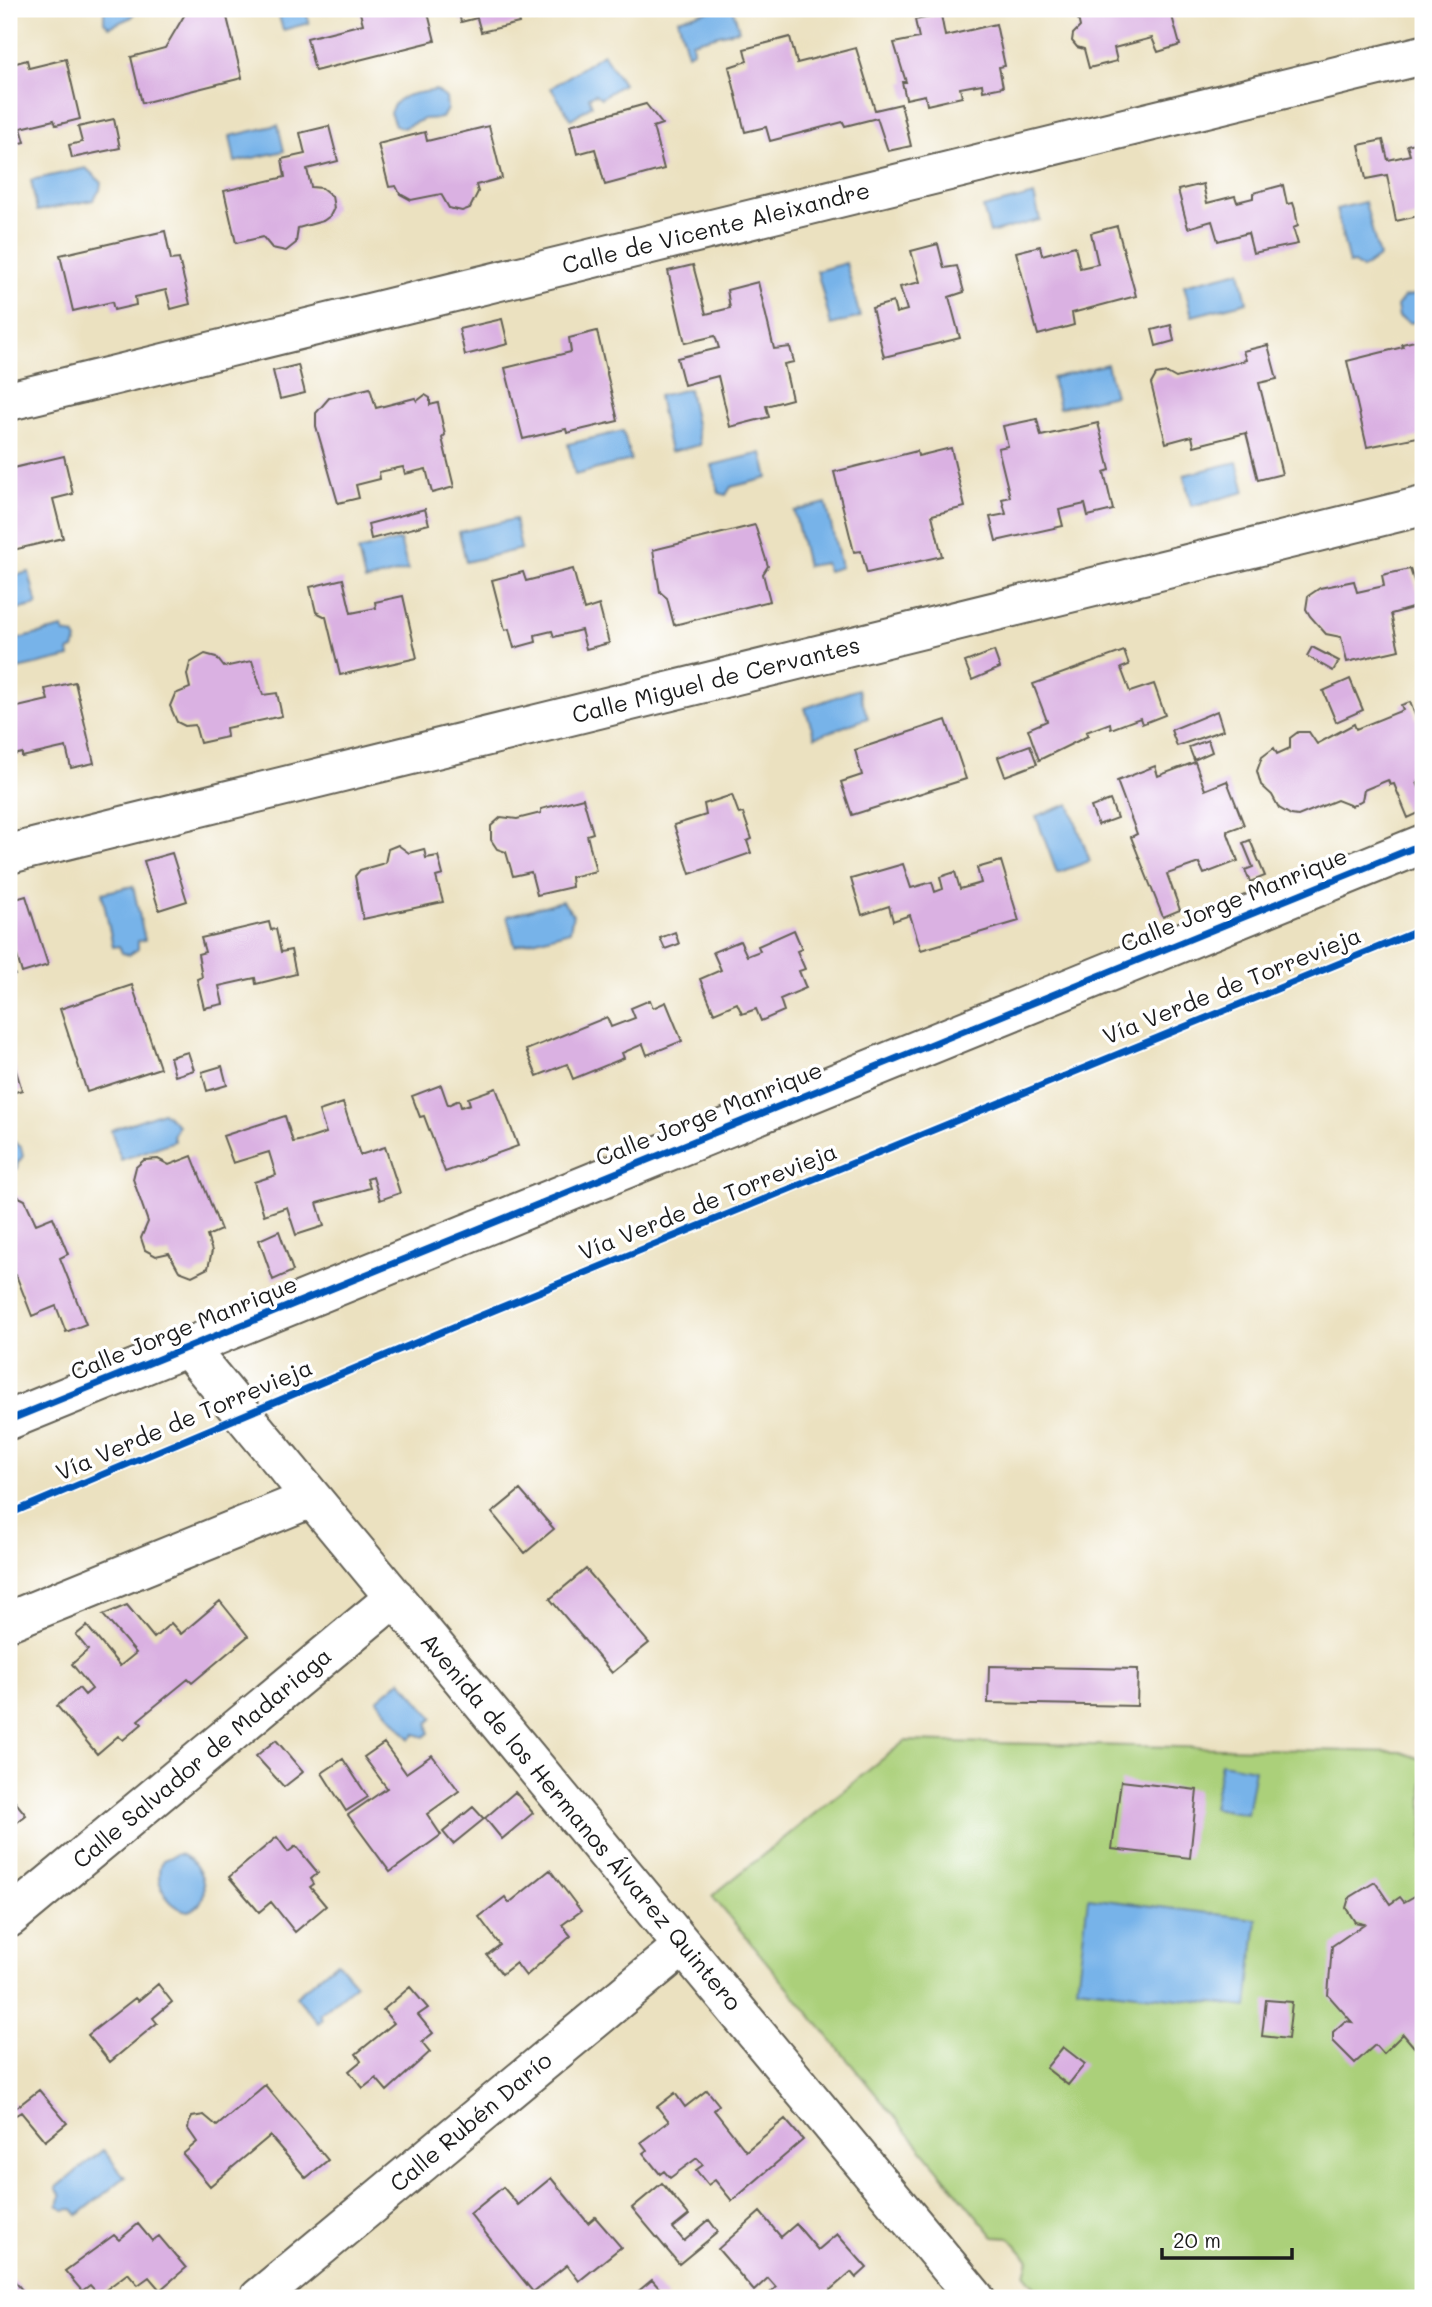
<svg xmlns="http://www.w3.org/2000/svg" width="1432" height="2307" font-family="Mali,sans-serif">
<rect width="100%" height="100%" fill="#fff"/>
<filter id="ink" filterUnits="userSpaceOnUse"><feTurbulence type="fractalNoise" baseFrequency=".0143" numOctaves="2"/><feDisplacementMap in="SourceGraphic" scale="14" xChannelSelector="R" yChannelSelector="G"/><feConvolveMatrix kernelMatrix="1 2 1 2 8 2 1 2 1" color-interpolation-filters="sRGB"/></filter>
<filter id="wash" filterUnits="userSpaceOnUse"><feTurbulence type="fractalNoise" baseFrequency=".00686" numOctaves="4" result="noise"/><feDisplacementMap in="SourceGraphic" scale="28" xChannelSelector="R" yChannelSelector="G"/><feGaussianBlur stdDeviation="1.57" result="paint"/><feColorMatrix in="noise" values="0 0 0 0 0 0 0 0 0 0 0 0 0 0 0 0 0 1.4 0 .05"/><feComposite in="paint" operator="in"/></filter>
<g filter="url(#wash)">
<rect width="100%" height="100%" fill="#ebe1c0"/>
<path fill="#abd07a" stroke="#64764b" stroke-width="2" d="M905 1741 1401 1752 1423 1760V2298H1044L1025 2275 1029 2260 1010 2238 994 2237 712 1896Z"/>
<path fill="#77b3e9" stroke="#4a6882" stroke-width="2" d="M104 9H136L132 17 109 27 104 22Z
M277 9H306L309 23 283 30Z
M716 9H733L739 30 692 42 693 51 688 54 678 19Z
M603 54 623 84 601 98 595 94 589 97 592 105 571 119 551 88Z
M436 90 446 98 447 109 442 118 424 119 403 128 395 125 390 113C396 92 418 94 436 90Z
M278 125 284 151 235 162 230 136Z
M86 168 101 182 100 190 93 200 37 211 31 180Z
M1034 195 1040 220 990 233 983 208Z
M1365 202 1379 257 1362 269 1354 263 1349 264 1336 209Z
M846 263 860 317 831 325 817 271Z
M1240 271 1247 302 1192 316 1184 285Z
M1423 293V320L1410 323 1399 317 1397 306 1404 297Z
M1107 364 1115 395 1059 408 1052 378Z
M689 389 700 445 670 452 658 396Z
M623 431 631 460 575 475 568 444Z
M762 453 768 478 731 487 726 495 719 493 712 465Z
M1237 462 1245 492 1191 506 1184 475Z
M826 503 841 567 828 571 825 563 807 566 794 511Z
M515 519 521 549 466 562 459 532Z
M400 540 408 570 365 581 358 551Z
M29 572 37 605 9 612V577Z
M63 628 65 633 74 635 77 640 74 649 69 651 70 657 9 671V641Z
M858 689 868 718 815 737 805 708Z
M1069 804 1090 861 1057 873 1036 816Z
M133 886 145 940 138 941V949L129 955 122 953 119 946 113 947 102 893Z
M562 901 573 914 570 931 515 946 507 916Z
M163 1112 178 1125 173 1137 175 1141 121 1160 111 1130Z
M9 1138 21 1147 23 1156 17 1164 18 1168 9 1171Z
M401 1680 433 1718 428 1723 429 1733 424 1737 415 1734 410 1739 377 1700Z
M1221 1763 1255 1769 1247 1814 1213 1808Z
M178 1854C202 1857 216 1903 189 1911 167 1909 151 1878 163 1860Z
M1088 1898 1257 1919 1247 2007 1077 1987Z
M337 1962 356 1984 320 2014 323 2019 318 2023 296 1996Z
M103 2150 125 2177 78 2215 73 2209 63 2210 58 2205 61 2195 56 2188Z"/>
<g id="blocks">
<path fill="#dab1e2" d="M188 9H225L242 78 142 103 131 57 165 48Z
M359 9H427L435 41 315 71 307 38 363 24Z
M458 9H515L519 23 481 32 477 18 461 22Z
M528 9H571V10L531 20Z
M1076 9H1105L1106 12 1119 9H1170L1180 45 1158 52 1152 38 1114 48 1117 61 1089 68 1084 49 1077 47 1072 41 1073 34 1080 27Z
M941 15 945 36 996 24 1005 66 999 67 1003 87 983 91 982 84 960 88 962 97 927 105 925 95 906 99 902 82H906L894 43 919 38 915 20Z
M790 37 797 63 856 48 875 110 901 104 911 146 888 151 877 118 845 126 843 122 770 141 766 127 745 132 729 67 747 61 744 49Z
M66 59 80 119 56 125 54 120 21 128 25 142 9 146V65L27 60 29 68Z
M646 104 662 124 653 127 664 169 605 185 595 149 577 154 570 125Z
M114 119 120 148 72 158 69 145 82 142 78 127Z
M329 126 338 161 307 169 311 187 322 188 332 196 334 208 330 216 323 221 298 228 296 243 286 251 272 248 263 237 236 243 224 191 285 177 282 159 305 154 300 133Z
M489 126 502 178 476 185 478 192 470 208 462 211 449 208 441 194 411 200 400 194 396 186 389 187 378 144 425 132 427 141Z
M1383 140 1388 160 1410 155 1407 145 1423 141V215L1396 221 1387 175 1366 179 1359 145Z
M1203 184 1207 203 1235 196 1237 202 1253 198V193L1283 185 1287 204 1293 203 1295 209 1298 226 1293 228 1298 244 1253 253 1248 233 1218 241 1212 221 1188 228 1178 190Z
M1117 226 1136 296 1072 313 1074 325 1038 335 1016 252 1040 246 1042 255 1075 246 1080 268 1098 264 1091 233Z
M165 231 171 260 179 259 190 304 171 309 166 290 135 297 136 305 114 310 112 302 73 311 60 255Z
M938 244 944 268 957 266 964 292 949 297 960 338 884 357 872 308 893 302 896 313 907 310 900 287 920 282 911 251Z
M693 265 706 314 730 308 727 290 758 282 774 349 790 347 794 362 784 364 792 399 766 406 769 417 730 427 718 376 684 385 677 358 719 348 715 336 685 343 668 271Z
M502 319 508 344 465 355 459 329Z
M1171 325 1174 341 1156 346 1152 330Z
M597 331 618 421 567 433 566 429 523 439 505 368 571 352 569 338Z
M1423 339V436L1367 447 1347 361 1403 347 1402 344Z
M1268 345 1277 379 1259 383 1282 474 1258 480 1246 433 1194 446 1192 436 1166 443 1151 384 1156 375 1167 373 1176 378 1246 360 1243 351Z
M298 365 305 393 280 399 273 371Z
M370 388 376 408 415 398 417 401 425 395 430 398V405L438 403 445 435 442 438 454 487 432 493 426 469 405 474 403 467 379 472 380 479 356 485 359 498 338 503 316 426V413L329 398Z
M1037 419 1041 436 1098 423 1110 470 1104 472 1113 510 1088 516 1085 504 1059 510 1063 526 996 541 990 517 1006 514 1002 499 1010 497 998 448 1008 446 1003 426Z
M951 448 965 507 932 515 942 556 867 573 861 551 854 552 834 472 917 451 918 456Z
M64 456 73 494 53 499 63 538 9 551V469Z
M425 509 429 524 371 539 368 524Z
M755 525 768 566 763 574 770 601 674 625 667 598 660 592 653 550Z
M573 569 584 610 599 605 609 643 586 649 581 630 554 637 552 631 535 635 536 642 514 648 509 629 505 630 492 580 523 572 526 581Z
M1410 569 1422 605 1391 614 1399 650 1347 662 1341 637 1326 634 1310 616 1306 609 1308 596 1320 588 1354 581 1357 592 1384 586 1382 575Z
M343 579 351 613 376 608 375 602 403 596 417 658 340 675 326 617 316 612 310 587Z
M1312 647 1339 661 1333 671 1307 656Z
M994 651 1000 668 972 680 965 662Z
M1124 651 1129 665 1121 668 1130 692 1154 684 1165 715 1142 724 1140 718 1111 729 1110 723 1086 732 1088 736 1039 760 1028 729 1047 721 1033 684Z
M205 654 216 657 224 667 252 661 263 695 277 693 282 716 226 728 227 737 200 743 195 725 185 726 177 722 170 706 175 694 190 688 187 675 190 663Z
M1350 679 1363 710 1336 722 1323 691Z
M75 682 94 763 71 768 66 747 22 757V753L9 756V709L48 700 45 689Z
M1410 702 1423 736V780L1417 782 1423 798V811L1408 818 1394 784 1390 785 1388 780 1364 790 1362 800 1352 806 1337 800 1298 816 1291 815 1279 808 1272 795 1261 785 1257 771 1262 757 1274 748 1277 754 1290 748V738L1298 732H1309L1317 744 1354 724 1356 729 1403 710 1401 705Z
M1217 711 1223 730 1177 746 1171 730Z
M946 720 966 779 852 815 841 782 862 775 855 750Z
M1208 740 1212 752 1194 760 1189 747Z
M1030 745 1037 764 1005 776 998 757Z
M1195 762 1205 790 1227 781 1244 825 1227 831 1238 861 1204 874 1199 863 1167 874 1180 910 1163 917 1131 837 1137 834 1117 781 1155 766 1158 776Z
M732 795 739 814 743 813 752 839 747 841 751 853 690 874 674 825 706 815 704 804Z
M583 798 593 833 587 835 596 871 571 877 572 887 537 895 531 872 513 876 506 852 497 849 491 840V826L501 817 517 819 541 813V809Z
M1110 800 1117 818 1098 825 1091 807Z
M1250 840 1265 876 1250 882 1245 870 1253 867 1243 843Z
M398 845 409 853 424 849 426 858 438 856 443 875 436 877 443 902 363 919 355 876 360 870 385 863 388 849Z
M172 853 187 901 159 910 144 861Z
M1001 861 1019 921 921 950 910 915 893 921 889 906 862 915 851 879 903 864 911 888 932 882 935 892 943 889 940 877 955 872 960 889 981 883 977 868Z
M26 896 48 965 22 973 9 929V901Z
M269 922 271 930 276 929 281 952 291 950 296 974 256 984 255 978 219 986 223 1004 204 1008 197 979 202 977 198 954 205 952 201 938Z
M794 930 802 949 797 951 805 969 799 971 806 988 780 999 784 1011 761 1021 756 1009 742 1014 737 1003 714 1013 700 979 721 970 713 952 740 941 747 956 760 951 758 946Z
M675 932 679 944 665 949 660 938Z
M9 958 15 975 9 977Z
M132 985 160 1068 87 1092 60 1009Z
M650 1000 653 1008 666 1002 682 1041 647 1055 643 1044 622 1053 624 1058 573 1079 567 1064 537 1076 526 1050 607 1017 611 1027 635 1018 631 1008Z
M9 1048 22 1090 9 1094Z
M188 1052 194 1070 175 1076 170 1057Z
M222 1066 227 1085 207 1091 202 1072Z
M441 1085 448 1105 459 1100 461 1107 470 1104 468 1098 496 1088 518 1146 445 1172 424 1116 420 1117 412 1096Z
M343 1103 360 1155 385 1147 400 1193 380 1200 373 1177 367 1179 370 1188 317 1203 324 1226 296 1235 287 1207 264 1215 254 1182 276 1175 269 1152 233 1163 223 1136 285 1116 293 1142 308 1139 326 1133 319 1111Z
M192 1156 221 1230 207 1236 212 1251 208 1268 192 1276 179 1271 169 1253 156 1256 145 1250 141 1238 148 1222 133 1179 136 1167 144 1160 158 1159 169 1165Z
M9 1192 25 1200 36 1224 53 1217 68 1254 60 1258 86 1324 66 1332 56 1306 32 1316 16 1275 9 1278Z
M279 1231 293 1271 273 1280 259 1240Z
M520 1490 554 1529 525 1553 492 1513Z
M586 1569 649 1643 612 1673 550 1599Z
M220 1601 248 1636 192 1683 188 1679 138 1720 142 1724 123 1740 118 1736 97 1754 57 1706 79 1688 85 1695 92 1689 72 1664 88 1650 76 1635 87 1626 120 1666 136 1653 103 1615 127 1605 154 1638 171 1623 181 1634Z
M989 1666 1138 1669 1137 1706 988 1703Z
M276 1740 303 1772 284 1787 256 1756Z
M384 1743 406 1773 432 1755 459 1791 427 1814 441 1835 390 1872 348 1815 387 1788 364 1757Z
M343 1759 368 1797 346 1811 322 1773Z
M1121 1781 1197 1790 1190 1858 1112 1849Z
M515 1792 533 1813 502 1839 485 1818Z
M9 1794 26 1815 9 1829Z
M473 1807 484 1819 453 1844 443 1832Z
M277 1837 288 1852 296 1846 318 1873 311 1879 314 1884 310 1887 326 1906 295 1932 271 1902 259 1912 229 1877Z
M550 1870 581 1911 562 1925 571 1936 526 1976 516 1963 502 1974 487 1955 500 1945 479 1917 505 1897 509 1903Z
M1375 1882 1390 1904 1400 1897 1404 1902 1420 1893 1423 1898V1943L1420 1942 1419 1949 1423 1950V2040L1414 2047 1403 2034 1383 2054 1375 2045 1355 2063 1333 2041V2032L1345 2021 1352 2022 1328 1995 1332 1946 1364 1924 1355 1922 1346 1908 1349 1898Z
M158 1984 172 2002 153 2018 157 2023 110 2062 88 2035 135 1998 138 2001Z
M410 1987 428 2008 418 2015 433 2033 422 2042 430 2052 387 2091 376 2078 363 2088 349 2071 361 2061 356 2054 394 2023 383 2010Z
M1266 2000 1292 2002 1288 2039 1262 2036Z
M1063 2047 1085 2064 1068 2085 1046 2068Z
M265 2085 328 2160 306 2178 270 2136 210 2186 183 2154 197 2142 188 2129 189 2123 192 2117 204 2115 217 2126Z
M39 2090 67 2123 45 2141 21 2112 16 2115 9 2106V2097L17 2107Z
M707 2090 719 2105 714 2110 746 2151 785 2119 803 2140 732 2201 715 2180 708 2185 696 2170 703 2165 697 2158 670 2178 664 2171 660 2174 643 2153 647 2150 641 2142 669 2121 657 2107 675 2093 685 2107Z
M551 2178 588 2223 595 2217 621 2247 579 2281 567 2265 533 2292 470 2214 503 2187 518 2205Z
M662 2183 689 2215 673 2228 684 2241 709 2220 718 2232 679 2264 632 2208Z
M760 2212 781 2237 796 2224 818 2250 837 2234 867 2268 856 2278 851 2272 821 2298H775L770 2293 776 2287 768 2278 754 2291 718 2249Z
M138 2224 152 2241 159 2236 186 2268 160 2290 149 2277 138 2285 128 2273 99 2295 90 2285 82 2291 65 2271 114 2235 119 2240Z
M12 2278 29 2298H10L9 2281Z
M652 2280 668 2298H630Z"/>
</g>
</g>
<g filter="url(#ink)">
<use href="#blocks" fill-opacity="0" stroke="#646155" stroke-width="2"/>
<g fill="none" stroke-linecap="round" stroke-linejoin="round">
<g stroke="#646155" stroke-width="42">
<path id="minor" d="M9 401 1423 55
M9 854 1423 506
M187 1347 975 2298
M9 1420 1423 844
M9 1621 312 1498
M9 1918 395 1597
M259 2298 683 1946"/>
</g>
<use href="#minor" stroke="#fff" stroke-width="38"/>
<g stroke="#fff" stroke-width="11">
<path id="cycleway" d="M9 1420 1423 844
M9 1514 458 1325 1423 929"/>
</g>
<use href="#cycleway" stroke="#0057b8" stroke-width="7"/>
</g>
</g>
<g text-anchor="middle" stroke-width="7" stroke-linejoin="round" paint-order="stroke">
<g font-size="23" fill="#1c1c1c" stroke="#fff">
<text transform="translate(716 228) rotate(-14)" y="8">Calle de Vicente Aleixandre</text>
<text transform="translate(716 680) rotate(-14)" y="8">Calle Miguel de Cervantes</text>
<text transform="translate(1234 900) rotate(-22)" y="8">Calle Jorge Manrique</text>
<text transform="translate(1232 986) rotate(-22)" y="8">Vía Verde de Torrevieja</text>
<text transform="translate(709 1114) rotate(-22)" y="8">Calle Jorge Manrique</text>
<text transform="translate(708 1202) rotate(-22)" y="8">Vía Verde de Torrevieja</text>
<text transform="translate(184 1328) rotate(-22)" y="8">Calle Jorge Manrique</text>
<text transform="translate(184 1420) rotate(-23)" y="8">Vía Verde de Torrevieja</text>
<text transform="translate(202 1758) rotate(-40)" y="8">Calle Salvador de Madariaga</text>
<text transform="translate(581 1822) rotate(50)" y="8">Avenida de los Hermanos Álvarez Quintero</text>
<text transform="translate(471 2122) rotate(-40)" y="8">Calle Rubén Darío</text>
</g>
</g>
<rect width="1432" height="2307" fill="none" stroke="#fff" stroke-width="35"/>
<path d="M1162 2248v10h130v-10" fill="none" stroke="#1c1c1c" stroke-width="3.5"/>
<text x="1173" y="2248" font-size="21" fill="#1c1c1c" stroke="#ffffff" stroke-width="5" paint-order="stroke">20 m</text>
</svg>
